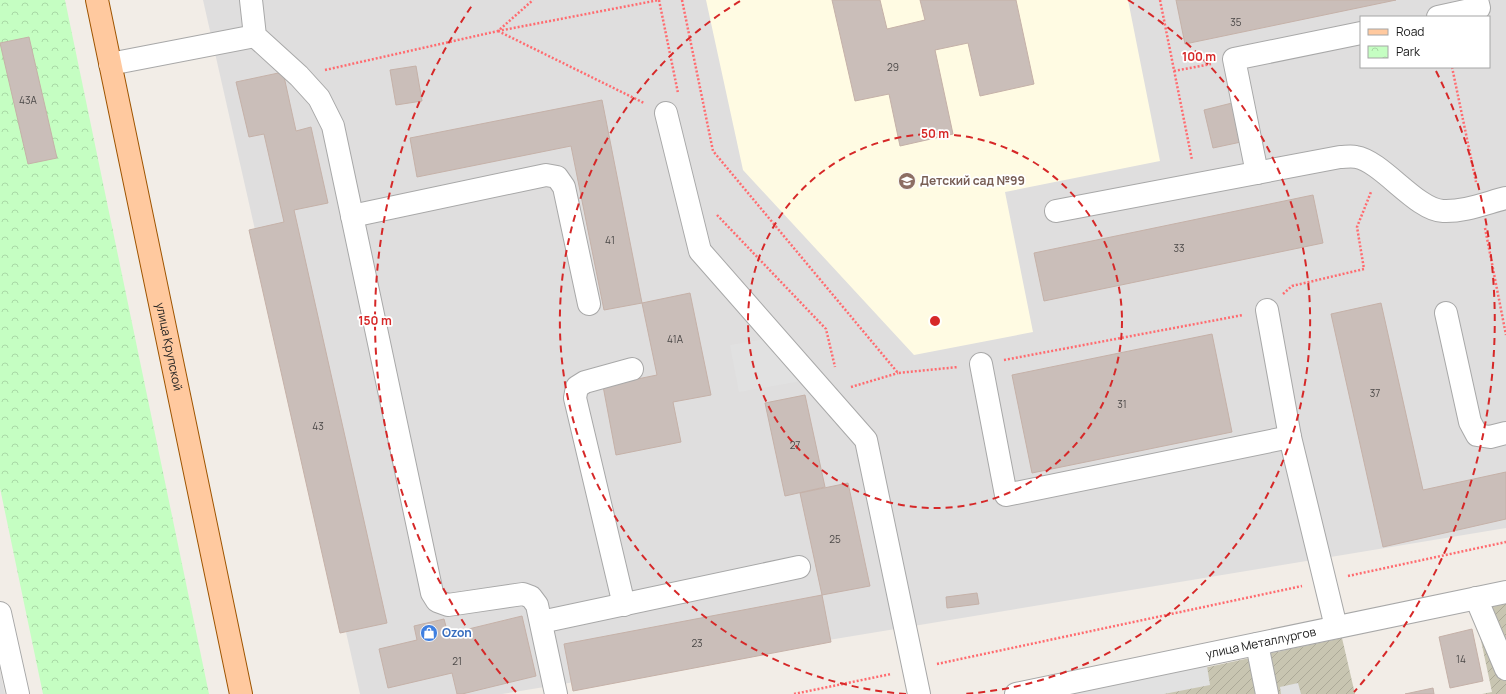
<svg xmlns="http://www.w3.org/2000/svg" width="1506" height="694" font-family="Manrope,sans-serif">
<defs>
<pattern id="construction-furrows" width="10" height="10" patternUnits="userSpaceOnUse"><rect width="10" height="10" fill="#c8c5b1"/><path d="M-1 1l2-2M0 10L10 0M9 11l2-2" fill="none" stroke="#aca998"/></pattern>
<pattern id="park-crowns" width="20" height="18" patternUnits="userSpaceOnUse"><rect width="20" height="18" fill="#c5fec2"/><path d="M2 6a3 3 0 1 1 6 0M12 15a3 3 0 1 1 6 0" fill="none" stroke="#a9d9a6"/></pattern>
</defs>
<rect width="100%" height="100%" fill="#f2ede7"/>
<path fill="#dfdede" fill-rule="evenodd" d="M203 0H1506V528L502 694H360ZM1361 17H1489V67H1361Z
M0 669 5 694H0Z"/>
<path fill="#fffbe3" d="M706 0H1128L1160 161 1005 192 1033 332 914 355 743 170Z"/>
<path fill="url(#construction-furrows)" d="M1506 601V694H1482L1492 692 1474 608Z
M1342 638 1355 694H1083Z"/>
<path fill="url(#park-crowns)" d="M0 0H65L209 694H43L0 488Z"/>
<path fill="#e1e1e1" d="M775 337 812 379 739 392 730 345Z
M1207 666 1210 685 1164 694H1070Z
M1298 683 1301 694H1281L1280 687Z"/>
<path fill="#cabeb9" stroke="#c5b1a8" d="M832 0H880L887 29 925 20 920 0H1016L1034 84 980 96 968 43 935 50 953 134 900 146 889 94 855 101Z
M1176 0H1396L1185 44Z
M29 37 57 158 28 164 0 43Z
M416 66 422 101 396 105 390 70Z
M283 72 296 131 311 127 328 203 294 210 387 623 340 633 249 230 284 222 264 134 249 137 236 82Z
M602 100 642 303 604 310 571 146 417 177 410 138Z
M1232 103 1241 142 1213 148 1204 110Z
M1313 195 1323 243 1044 301 1034 253Z
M690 293 711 395 673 402 681 442 616 455 603 386 657 375 642 303Z
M1381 303 1423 490 1506 472V519L1383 547 1331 314Z
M1212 334 1232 432 1032 473 1012 375Z
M805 395 825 487 785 496 765 403Z
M848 483 870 586 822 595 800 493Z
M977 593 979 604 947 608 946 597Z
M822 595 831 642 573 691 564 644Z
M522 616 536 676 462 694H457L452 673 388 688 379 649 417 640 414 626 444 619 448 634Z
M1472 629 1483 681 1450 688 1439 637Z
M1433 688 1434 694H1405Z"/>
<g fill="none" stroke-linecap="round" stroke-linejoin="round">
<g stroke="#a8a8a8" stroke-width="24">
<g id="minor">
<path d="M251 0 255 36 299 76 319 98 333 126 432 593 437 601 448 605 523 594 531 597 537 605 556 694"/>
<path d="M1438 17 1479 8 1477 0"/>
<path d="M110 64 255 36"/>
<path d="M666 113 700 251 866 440 919 694"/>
<path d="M1257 173 1234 59 1361 33"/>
<path d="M1056 211 1340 157C1345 157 1351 156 1356 157 1382 161 1416 210 1443 211 1464 212 1486 203 1506 198"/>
<path d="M352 216 546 175 557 177 564 187 589 304"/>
<path d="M1267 310 1290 437 1336 627"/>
<path d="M1446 313 1470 422 1477 435 1490 437 1506 433"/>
<path d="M981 364 1006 495 1290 437"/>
<path d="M1476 598 1506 669"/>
<path d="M624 605 575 398 577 387 585 382 632 369"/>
<path d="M0 613 18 694"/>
<path d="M541 622 799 567"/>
<path d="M1257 644 1267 694"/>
<path id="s1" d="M1016 694 1506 592"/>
</g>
</g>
<g stroke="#9e5400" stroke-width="24">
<g id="major">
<path id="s2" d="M97 0 241 694"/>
</g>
</g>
<path stroke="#ff6b6f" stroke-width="2.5" stroke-dasharray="2 2" stroke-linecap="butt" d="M659 0 678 93
M682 0 713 151 898 373 958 367
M1160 0 1192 160
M498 31 644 103
M498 31 659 0
M1452 67 1476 182
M325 70 498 31 533 0
M1174 71 1211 64
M717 215 826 329 835 367
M1485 228 1506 335
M1283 294 1292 286 1364 269 1357 227 1371 192
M1004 360 1243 315
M851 387 898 373
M1348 576 1506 542
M937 664 1302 586
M794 694 891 674"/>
<use href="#minor" stroke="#fff" stroke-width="22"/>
<use href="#major" stroke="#ffc99f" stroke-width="22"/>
</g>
<g fill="none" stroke="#d62828" stroke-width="2" stroke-dasharray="7 5">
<circle cx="935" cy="321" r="187"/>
<path d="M906 694A374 374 0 0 1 742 0M1128 0A374 374 0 0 1 964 694"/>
<path d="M516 692A560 560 0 0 1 473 4M1436 71A560 560 0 0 1 1354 692"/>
</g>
<defs>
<g id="school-disc" transform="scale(0.9)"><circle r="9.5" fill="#8d6e63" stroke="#fff"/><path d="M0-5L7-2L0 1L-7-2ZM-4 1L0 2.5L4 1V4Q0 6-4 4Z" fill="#fff"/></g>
<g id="shop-disc" transform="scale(0.9)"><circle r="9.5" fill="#3f7fe0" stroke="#fff"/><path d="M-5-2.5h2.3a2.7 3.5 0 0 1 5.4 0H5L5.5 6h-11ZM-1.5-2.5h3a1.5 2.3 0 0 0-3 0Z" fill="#fff"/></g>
</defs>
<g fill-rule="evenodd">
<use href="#school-disc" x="907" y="181"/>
<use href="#shop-disc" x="429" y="633"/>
</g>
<g text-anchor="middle" stroke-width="3.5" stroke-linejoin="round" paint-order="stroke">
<g font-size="10" fill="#4b4847">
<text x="1236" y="26">35</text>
<text x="893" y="71">29</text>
<text x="28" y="104">43А</text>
<text x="610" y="244">41</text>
<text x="1179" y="252">33</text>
<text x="675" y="343">41А</text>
<text x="1375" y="397">37</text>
<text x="1122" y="408">31</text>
<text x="318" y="430">43</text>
<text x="795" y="449">27</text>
<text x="835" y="543">25</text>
<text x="697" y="647">23</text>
<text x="1461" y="663">14</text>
<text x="457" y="665">21</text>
</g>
<g font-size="12" font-weight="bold" fill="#785e54" stroke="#fff" text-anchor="start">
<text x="920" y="185">Детский сад №99</text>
</g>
<g font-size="12" fill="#212121" stroke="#fff">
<text dy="4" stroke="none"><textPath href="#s2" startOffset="354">улица Крупской</textPath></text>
<text dy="4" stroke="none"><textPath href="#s1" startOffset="250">улица Металлургов</textPath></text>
</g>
<g font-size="12" font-weight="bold" fill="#366cbe" stroke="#fff" text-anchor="start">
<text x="442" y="637">Ozon</text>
</g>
</g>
<circle cx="935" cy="321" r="6" fill="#d62828" stroke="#fff" stroke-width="2"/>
<g font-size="12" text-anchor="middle" font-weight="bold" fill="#d62828" stroke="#fff" stroke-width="3.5" stroke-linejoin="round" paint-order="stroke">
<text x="1199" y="61">100 m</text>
<text x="935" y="138">50 m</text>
<text x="375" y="325">150 m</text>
</g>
<rect x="1360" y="16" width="130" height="52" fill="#ffffff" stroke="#a6a6a6"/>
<rect x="1368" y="29" width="20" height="6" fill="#ffc99f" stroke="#a6a6a6"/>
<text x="1396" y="36" font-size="12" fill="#212121">Road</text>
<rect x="1368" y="46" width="20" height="12" fill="url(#park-crowns)" stroke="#a6a6a6"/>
<text x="1396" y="56" font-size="12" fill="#212121">Park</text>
</svg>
